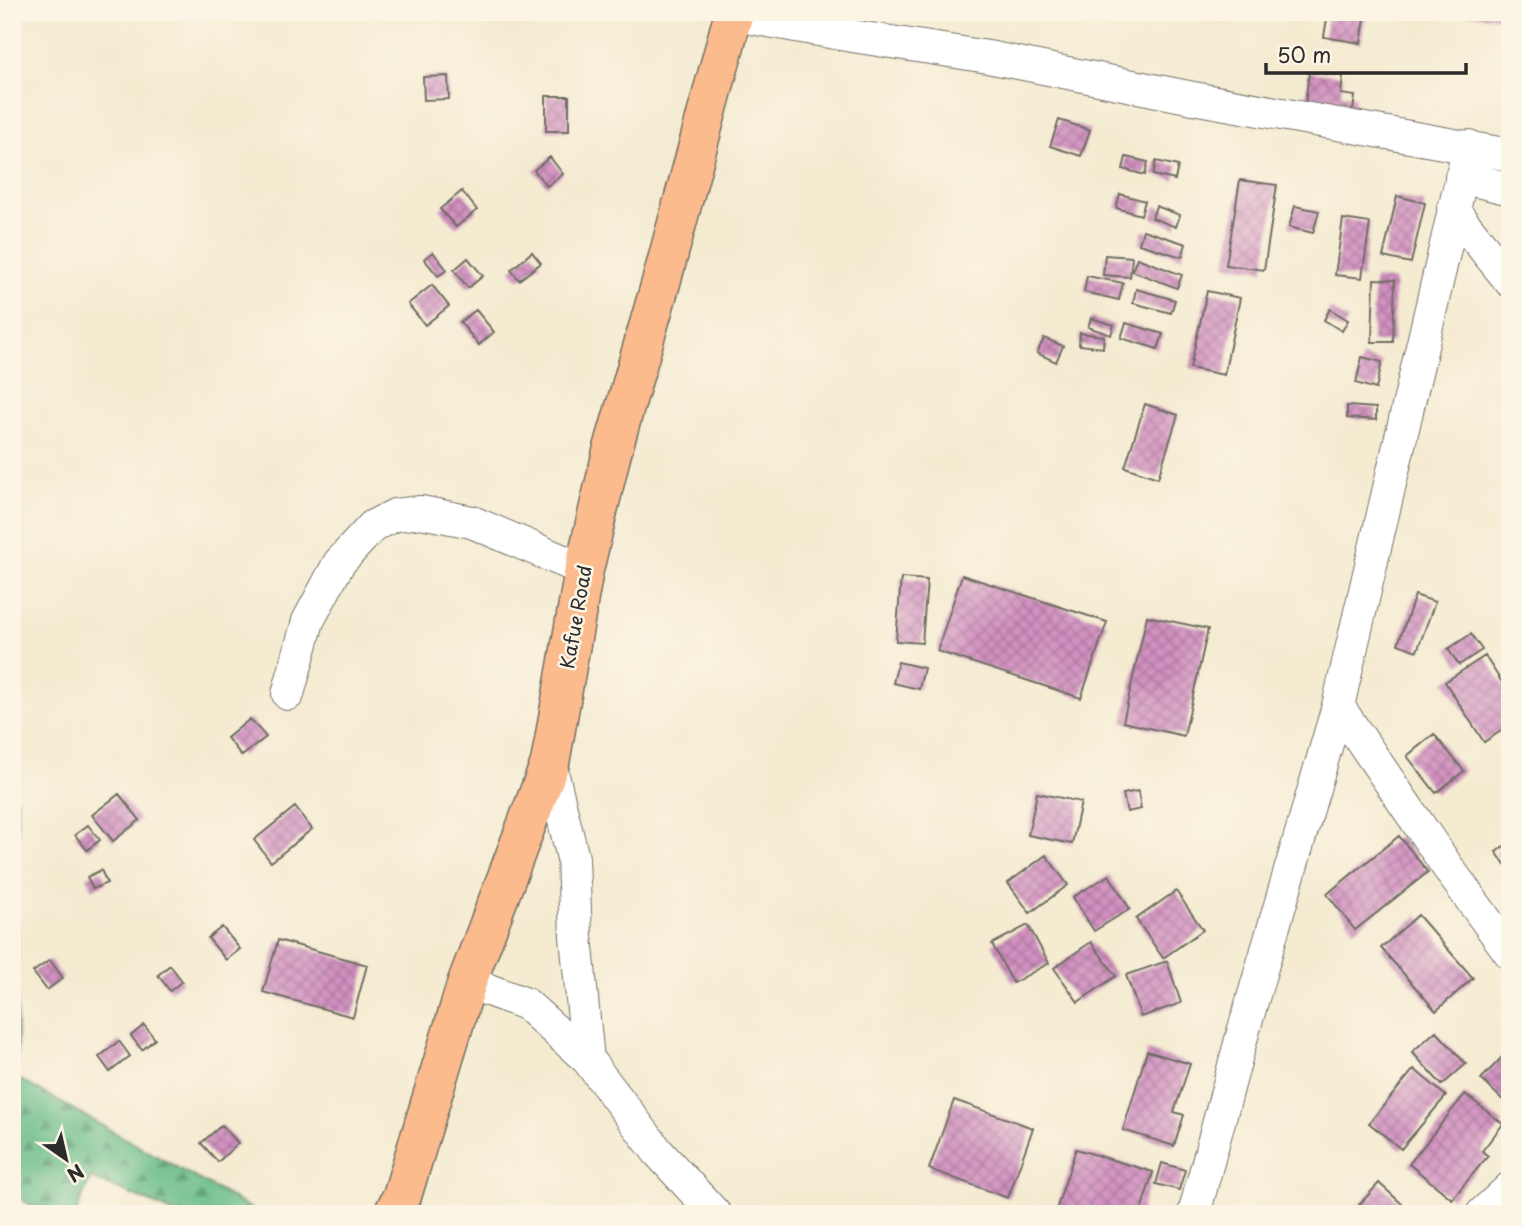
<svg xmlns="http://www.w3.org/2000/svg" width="1522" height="1226" font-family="'Playpen Sans',sans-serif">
<defs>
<pattern id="forest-firs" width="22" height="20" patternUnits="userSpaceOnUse" patternTransform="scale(1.75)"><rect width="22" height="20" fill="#6abd8a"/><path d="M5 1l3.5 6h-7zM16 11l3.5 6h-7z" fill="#579a71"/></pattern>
<pattern id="building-cross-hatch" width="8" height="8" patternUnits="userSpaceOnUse" patternTransform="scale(1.75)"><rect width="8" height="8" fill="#d291c1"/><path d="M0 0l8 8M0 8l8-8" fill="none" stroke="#ab779d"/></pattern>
</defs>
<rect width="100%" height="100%" fill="#fcf5e5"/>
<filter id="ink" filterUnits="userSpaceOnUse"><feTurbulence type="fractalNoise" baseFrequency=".0143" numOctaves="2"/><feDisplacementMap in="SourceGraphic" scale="14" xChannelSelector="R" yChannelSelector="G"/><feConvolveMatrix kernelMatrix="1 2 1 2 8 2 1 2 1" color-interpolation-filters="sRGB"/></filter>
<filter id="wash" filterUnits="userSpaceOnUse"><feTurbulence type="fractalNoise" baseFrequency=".00686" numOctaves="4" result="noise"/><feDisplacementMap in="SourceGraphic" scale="28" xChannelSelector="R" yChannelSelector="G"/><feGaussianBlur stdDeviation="1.57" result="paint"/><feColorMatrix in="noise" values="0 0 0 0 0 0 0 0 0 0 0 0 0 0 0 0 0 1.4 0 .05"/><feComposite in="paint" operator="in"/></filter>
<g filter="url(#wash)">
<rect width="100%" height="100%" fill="#f4ebd1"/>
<path fill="url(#forest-firs)" stroke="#4a745a" stroke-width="2" d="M17 799V1078L255 1211 252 1214H178L91 1178 75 1214H43L12 1192V800Z"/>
<g id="blocks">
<path fill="url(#building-cross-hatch)" d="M1328 12H1366L1361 43 1324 37Z
M1466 12H1510V19L1466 14Z
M1309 72 1343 76 1341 94 1355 96 1351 127 1303 121Z
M448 76 449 99 424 100 423 77Z
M546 96H569V131H546Z
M1059 120 1090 130 1081 156 1050 146Z
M550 157 563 174 547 186 534 170Z
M1126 157 1148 162 1145 175 1123 169Z
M1156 161 1178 166 1175 180 1153 175Z
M1240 180 1277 185 1264 270 1226 265Z
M462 191 477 210 456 227 440 209Z
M1120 194 1145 201 1141 215 1116 208Z
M1397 196 1425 203 1411 263 1383 257Z
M1156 206 1180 215 1176 227 1152 218Z
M1295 206 1319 211 1313 233 1289 227Z
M1343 219 1370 223 1362 278 1335 275Z
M1143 230 1186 244 1182 257 1139 244Z
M433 252 447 270 438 276 424 259Z
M532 252 541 263 519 280 511 270Z
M1105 255 1132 257 1130 277 1103 275Z
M468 258 483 276 468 288 454 270Z
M1137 258 1182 275 1177 288 1132 271Z
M1087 276 1123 283 1119 300 1084 292Z
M1374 279 1395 280 1393 342H1372Z
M432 285 449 306 425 325 408 304Z
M1136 289 1175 300 1171 313 1133 303Z
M1207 291 1240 298 1224 375 1190 368Z
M1330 309 1348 320 1342 331 1324 320Z
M476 310 494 332 479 345 460 322Z
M1091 318 1114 325 1111 335 1088 327Z
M1126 323 1163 334 1158 349 1121 338Z
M1080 333 1104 336 1103 348 1079 345Z
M1044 338 1063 346 1056 362 1037 353Z
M1362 357 1382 362 1376 389 1356 383Z
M1145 404 1178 415 1158 478 1125 467Z
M1347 406 1376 408V420L1347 418Z
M962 575 1107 622 1081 698 937 651Z
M901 578 927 580 922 643 896 641Z
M1415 595 1435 602 1417 651 1398 644Z
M1147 616 1208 629 1184 736 1123 722Z
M1471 634 1482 650 1459 665 1448 649Z
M1485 656 1510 695V725L1484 742 1445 682Z
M898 662 924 668 919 689 893 683Z
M250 719 266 737 242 756 227 738Z
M1434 734 1464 771 1436 793 1407 756Z
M1138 791 1141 809 1127 812 1123 794Z
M1037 793 1081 802 1072 844 1028 835Z
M119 794 140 820 113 841 92 815Z
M295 807 312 829 271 862 254 840Z
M88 825 100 840 87 850 75 835Z
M1399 836 1428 872 1355 930 1327 894Z
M1510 842V871L1496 852Z
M1046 855 1068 885 1030 913 1008 883Z
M101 870 107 883 93 889 87 877Z
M1109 875 1130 909 1094 931 1073 897Z
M1176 891 1203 930 1163 958 1136 919Z
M1418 915 1473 978 1436 1011 1381 948Z
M1028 925 1049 963 1013 983 992 944Z
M222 927 240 949 226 960 208 938Z
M278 940 367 965 353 1017 263 992Z
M1091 942 1116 976 1078 1002 1054 968Z
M50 960 63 978 47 990 33 972Z
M1167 961 1181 1003 1141 1017 1126 975Z
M170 965 182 981 170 991 158 975Z
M144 1025 155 1039 142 1050 131 1036Z
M1436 1031 1466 1064 1442 1085 1412 1052Z
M119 1041 130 1056 110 1072 99 1057Z
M1510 1049V1107L1481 1079Z
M1147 1051 1190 1064 1174 1112 1184 1115 1174 1146 1123 1130Z
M1414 1069 1446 1096 1401 1149 1369 1123Z
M1465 1094 1503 1124 1482 1151 1488 1156 1452 1199 1409 1164Z
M954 1100 1033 1128 1008 1198 929 1169Z
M222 1125 238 1143 218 1162 201 1143Z
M1076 1149 1153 1172 1140 1214H1068L1056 1210Z
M1162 1163 1185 1170 1179 1190 1156 1184Z
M1379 1183 1413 1214H1369L1359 1205Z"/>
</g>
</g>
<g filter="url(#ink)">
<use href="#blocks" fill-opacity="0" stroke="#716e65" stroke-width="2"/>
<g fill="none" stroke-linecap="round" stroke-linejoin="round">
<g stroke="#716e65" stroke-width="34">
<path id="minor" d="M734 15 852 36 988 57 1193 98 1510 155
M1461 177 1510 189
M1453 210 1510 281
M288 694 308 621 339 563 373 526 395 515 421 512 472 522 584 570
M1338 706 1451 872 1510 953
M550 763 573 858 576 937 588 1060 658 1152 715 1214
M467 982 526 1004 588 1060
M1194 1214 1242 1036 1338 706 1469 146
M1482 1214 1510 1188"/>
</g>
<g stroke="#716e65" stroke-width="41">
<path id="trunk" d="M393 1214 402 1196 467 982 550 763 584 570 612 452 662 279 734 12"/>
</g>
<use href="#minor" stroke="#fff" stroke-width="32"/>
<use href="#trunk" stroke="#fbbb8d" stroke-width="38"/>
</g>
</g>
<g text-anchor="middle" stroke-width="5" stroke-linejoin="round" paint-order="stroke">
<g font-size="19" fill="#2b2b2b" stroke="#fcf5e5">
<text transform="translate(576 617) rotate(-80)" y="7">Kafue Road</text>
</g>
</g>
<rect width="1522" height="1226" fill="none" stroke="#fcf5e5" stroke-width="42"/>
<g transform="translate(66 1159) rotate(146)" stroke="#fcf5e5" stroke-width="5" paint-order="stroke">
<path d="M0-5L12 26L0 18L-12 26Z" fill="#2b2b2b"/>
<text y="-10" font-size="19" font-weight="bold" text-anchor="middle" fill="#2b2b2b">N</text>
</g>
<path d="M1266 63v10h200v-10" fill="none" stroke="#2b2b2b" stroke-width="3.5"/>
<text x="1277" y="63" font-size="21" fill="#2b2b2b" stroke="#fcf5e5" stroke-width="5" paint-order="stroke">50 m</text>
</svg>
